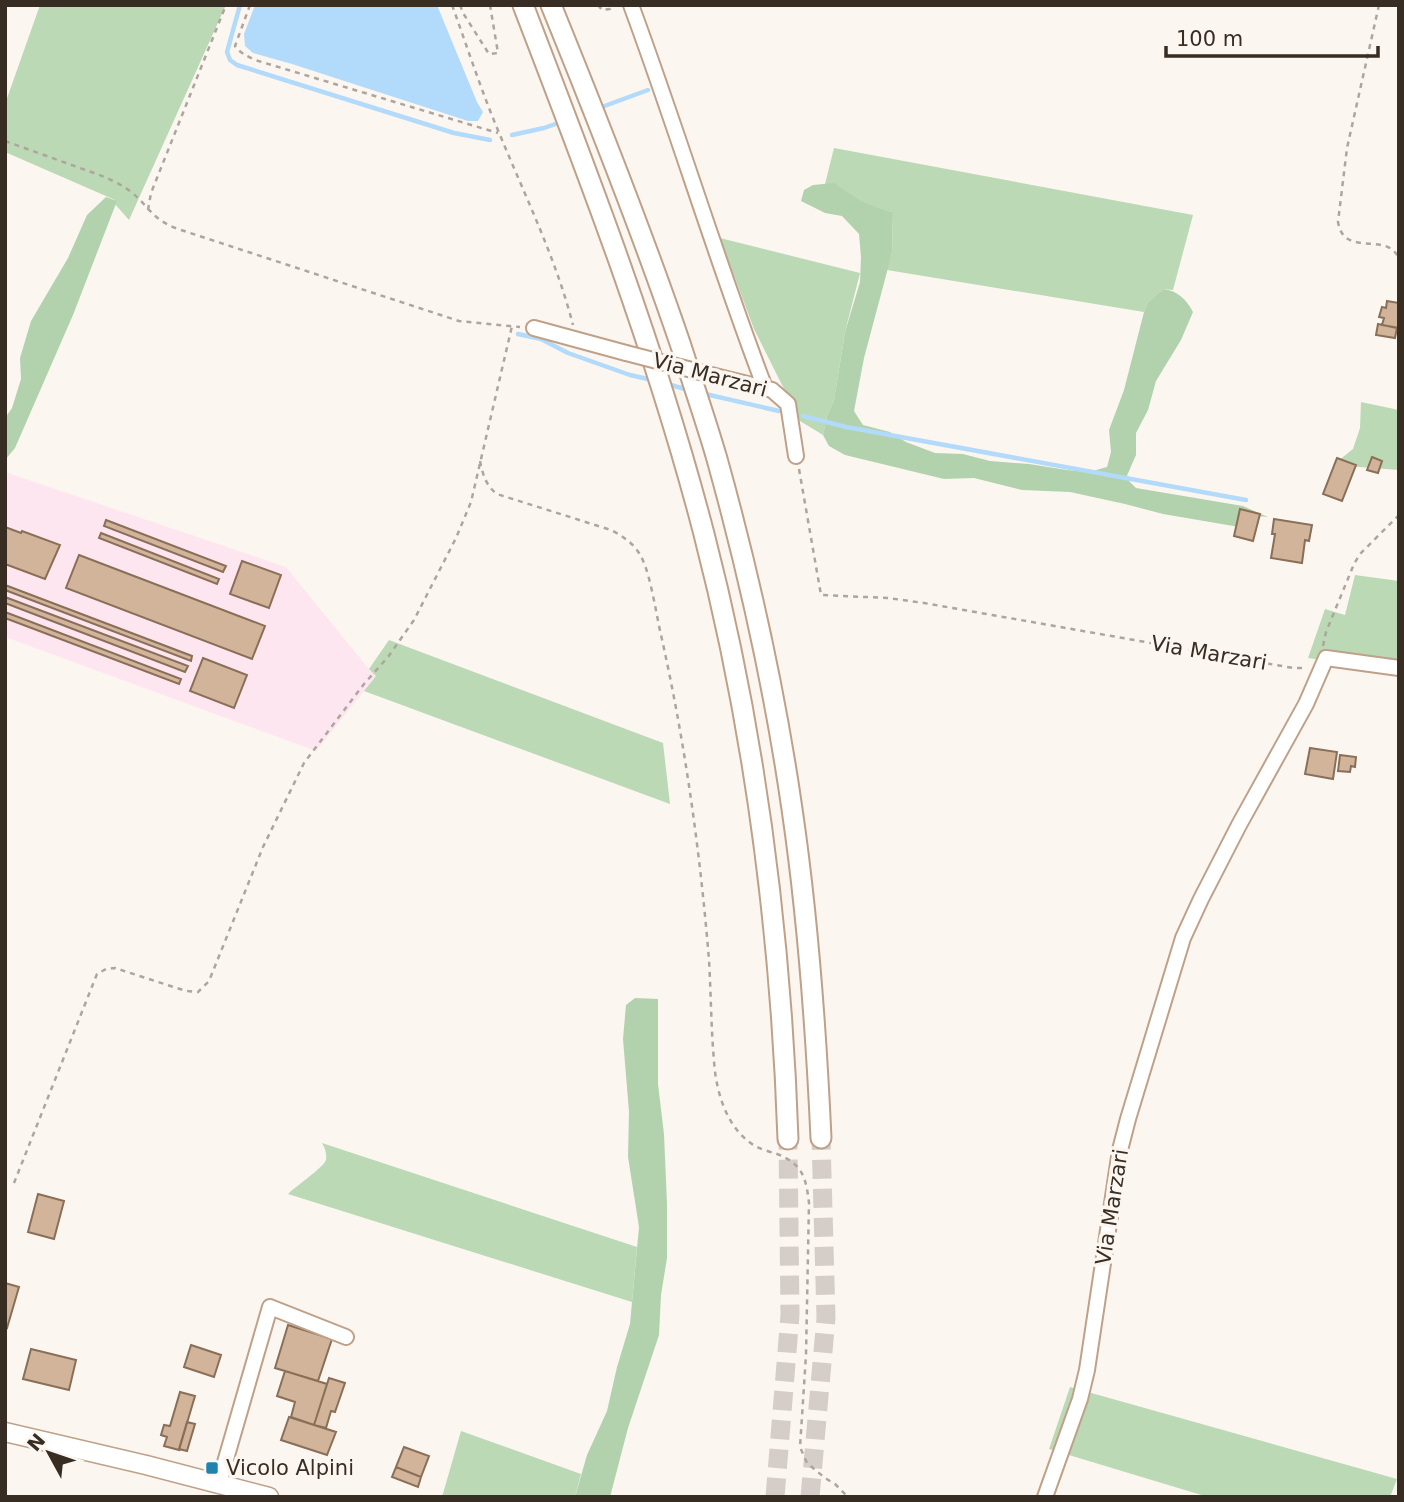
<svg xmlns="http://www.w3.org/2000/svg" width="1404" height="1502" font-family="'DejaVu Sans',sans-serif">
<rect width="100%" height="100%" fill="#fcf6f1"/>
<path fill="#fee6f0" d="M5 472 286 567 369 669 376 676 316 751 5 637Z"/>
<path fill="#bbd9b5" d="M40 5H226L129 220 114 203 115 200 5 152V104Z
M834 148 1193 215 1173 290 1163 289 1148 302 1144 312 887 270 892 253 893 212 876 209 825 184Z
M720 238 860 273 845 332 834 400 827 416 823 435 800 421 754 329Z
M1361 402 1399 410V470L1333 465 1353 449 1360 428Z
M1355 575 1399 581V671L1308 658 1325 609 1345 615Z
M389 640 663 743 670 804 364 691 376 676 369 669Z
M322 1143 637 1247 632 1302 288 1194C296 1186 323 1168 326 1160 327 1154 325 1148 322 1143Z
M1070 1387 1397 1479 1390 1497H1208L1049 1449Z
M461 1431 581 1474 575 1497H442Z"/>
<path fill="#b2d2ad" d="M834 183C854 197 868 207 893 212L892 253 864 358 854 411 863 425 890 432 906 442 935 453 963 454 990 461 1029 464 1067 470 1089 472 1107 467 1111 452 1109 430 1124 390 1144 312 1148 302 1163 289C1178 291 1186 299 1193 312L1181 340 1156 381 1148 410 1136 433V455L1126 478 1136 488 1243 506 1268 517 1247 515 1245 528 1163 514 1125 504 1070 492 1022 490 974 478 944 479 845 455 829 446 823 435 827 416 834 400 845 332 860 282 861 257 859 234 842 216 825 213 801 201 804 190 813 185Z
M106 197 117 201 73 315 15 448 5 460V418L12 408 21 379 20 358 31 321 68 258 87 215Z
M635 998 658 999V1084L664 1134 667 1204V1258L661 1295 659 1335 628 1428 610 1497H575L587 1455 607 1411 617 1367 630 1324 632 1302 639 1227 628 1157 629 1112 623 1039 626 1005Z"/>
<path fill="#b2dafa" d="M255 5H437L477 102 483 112 478 121H468L292 64 253 53 245 46 244 34Z"/>
<g fill="none" stroke-linecap="round" stroke-linejoin="round">
<path stroke="#b2dafa" stroke-width="4.5" d="M240 5 227 52 230 60 237 65 454 133 490 140
M599 108 648 90
M512 135 544 128 561 122
M518 334 541 339 568 353 630 375 652 380
M667 384 689 390
M701 393 779 411
M803 416 846 427 1246 500"/>
</g>
<path fill="#d1b49a" stroke="#8a6f58" stroke-width="2" d="M1387 301 1399 303V328L1382 325 1384 318 1379 317 1382 307 1386 308Z
M1378 324 1397 328 1395 338 1376 335Z
M1372 457 1382 461 1378 473 1367 470Z
M1337 458 1356 465 1342 501 1323 494Z
M1240 509 1260 514 1253 541 1234 536Z
M1274 519 1312 525 1309 541 1305 540 1302 563 1271 558 1275 534H1272Z
M106 520 226 566 223 572 104 526Z
M5 527 21 533 22 531 60 545 45 579 5 564Z
M101 533 219 579 217 584 99 538Z
M79 555 265 626 252 659 66 588Z
M242 561 281 575 269 608 230 594Z
M5 585 192 656 191 661 5 590Z
M5 597 188 666 185 672 5 603Z
M5 612 181 679 179 684 5 618Z
M203 658 247 675 234 708 190 691Z
M1310 748 1337 752 1333 779 1305 774Z
M1340 755 1356 757 1355 767 1351 766 1350 772 1338 771Z
M38 1194 64 1201 54 1239 28 1232Z
M5 1283 19 1287 7 1328 5 1327Z
M288 1325 332 1339 318 1381 275 1368Z
M191 1345 221 1355 214 1377 184 1367Z
M31 1349 76 1360 69 1390 23 1379Z
M285 1371 327 1384 314 1425 291 1417 295 1402 277 1396Z
M329 1378 345 1383 335 1412 331 1411 326 1428 314 1425Z
M180 1392 195 1396 179 1450 164 1446 167 1437 161 1435 164 1425 170 1426Z
M289 1417 336 1432 327 1455 281 1440Z
M187 1422 195 1424 187 1451 179 1449Z
M404 1447 429 1456 421 1477 396 1467Z
M396 1467 421 1477 418 1487 392 1477Z"/>
<g fill="none" stroke-linecap="round" stroke-linejoin="round">
<path stroke="#d5cec8" stroke-width="19" stroke-dasharray="19 10" stroke-linecap="butt" d="M775 1497 790 1315 788 1139
M810 1497 826 1318 821 1138"/>
<g stroke="#bea188" stroke-width="18">
<path id="minor" d="M631 5C678 132 717 262 765 388
M534 328 626 353
M723 378 772 390 788 404 796 456
M219 1483 270 1307 346 1337
M1045 1497 1080 1399 1087 1370 1120 1150 1128 1119 1183 938 1201 899 1239 825 1306 704 1326 658 1399 668"/>
</g>
<g stroke="#bea188" stroke-width="21">
<path id="major" d="M5 1432 146 1465 269 1497"/>
</g>
<g stroke="#bea188" stroke-width="23">
<path id="highway" d="M523 5C590 179 657 353 704 534 755 731 781 935 788 1139
M551 5C597 118 642 231 681 346 693 384 706 421 717 459 749 574 775 691 792 809 808 918 816 1028 821 1138"/>
</g>
<path stroke="#ada59e" stroke-width="2.5" stroke-dasharray="5 5" stroke-linecap="butt" d="M250 5 235 46C240 53 247 56 255 60L498 133
M452 5C468 49 482 93 500 135 526 198 556 259 573 325
M460 5 463 13 489 54 498 53 490 5
M598 5 602 10 610 9V5
M1379 5 1347 148 1338 222C1344 259 1388 230 1399 259
M5 141 105 177C113 181 122 185 130 191 150 207 151 219 178 229L459 321 520 327
M148 210 151 193 226 5
M480 461C483 475 486 486 497 494L611 530C622 536 632 542 639 553 650 569 656 614 661 635 685 742 700 851 709 960 711 994 711 1027 714 1061 716 1092 727 1131 757 1147 763 1150 771 1152 777 1154 803 1164 806 1178 809 1203L806 1355 800 1447 807 1463 825 1478 835 1484 848 1497
M799 469 821 595 888 598 924 603 1293 668H1307
M1323 646 1326 632 1354 564 1360 554 1399 515
M14 1183 97 974 106 969 115 968 186 991 198 992 209 981 263 847 304 763 364 684 388 657 414 620 456 538 471 502 512 326"/>
<use href="#minor" stroke="#fff" stroke-width="14"/>
<use href="#major" stroke="#fff" stroke-width="18"/>
<use href="#highway" stroke="#fff" stroke-width="19"/>
<g stroke="#bea188" stroke-width="18" stroke-linecap="butt">
<path id="minor-bridge" d="M626 353 723 378"/>
</g>
<use href="#minor-bridge" stroke="#fff" stroke-width="14"/>
</g>
<rect fill="#2083ad" stroke="#fcf6f1" stroke-width="2.5" x="205" y="1461" width="14" height="14" rx="3.5"/>
<g text-anchor="middle" stroke-width="7" stroke-linejoin="round" paint-order="stroke">
<g font-size="21" fill="#382d23" stroke="#fcf6f1">
<text transform="translate(710 375) rotate(15)" y="7">Via Marzari</text>
<text transform="translate(1209 653) rotate(10)" y="7">Via Marzari</text>
<text transform="translate(1112 1207) rotate(-81)" y="7">Via Marzari</text>
</g>
<g font-size="21" fill="#382d23" stroke="#fcf6f1" text-anchor="start">
<text x="226" y="1475">Vicolo Alpini</text>
</g>
</g>
<rect width="1404" height="1502" fill="none" stroke="#382d23" stroke-width="14"/>
<g transform="translate(49 1453) rotate(310)" stroke="#fcf6f1" stroke-width="5" paint-order="stroke">
<path d="M0-5L12 26L0 18L-12 26Z" fill="#382d23"/>
<text y="-10" font-size="19" font-weight="bold" text-anchor="middle" fill="#382d23">N</text>
</g>
<path d="M1166 46v10h212v-10" fill="none" stroke="#382d23" stroke-width="3.5"/>
<text x="1176" y="46" font-size="21" fill="#382d23" stroke="#fcf6f1" stroke-width="5" paint-order="stroke">100 m</text>
</svg>
